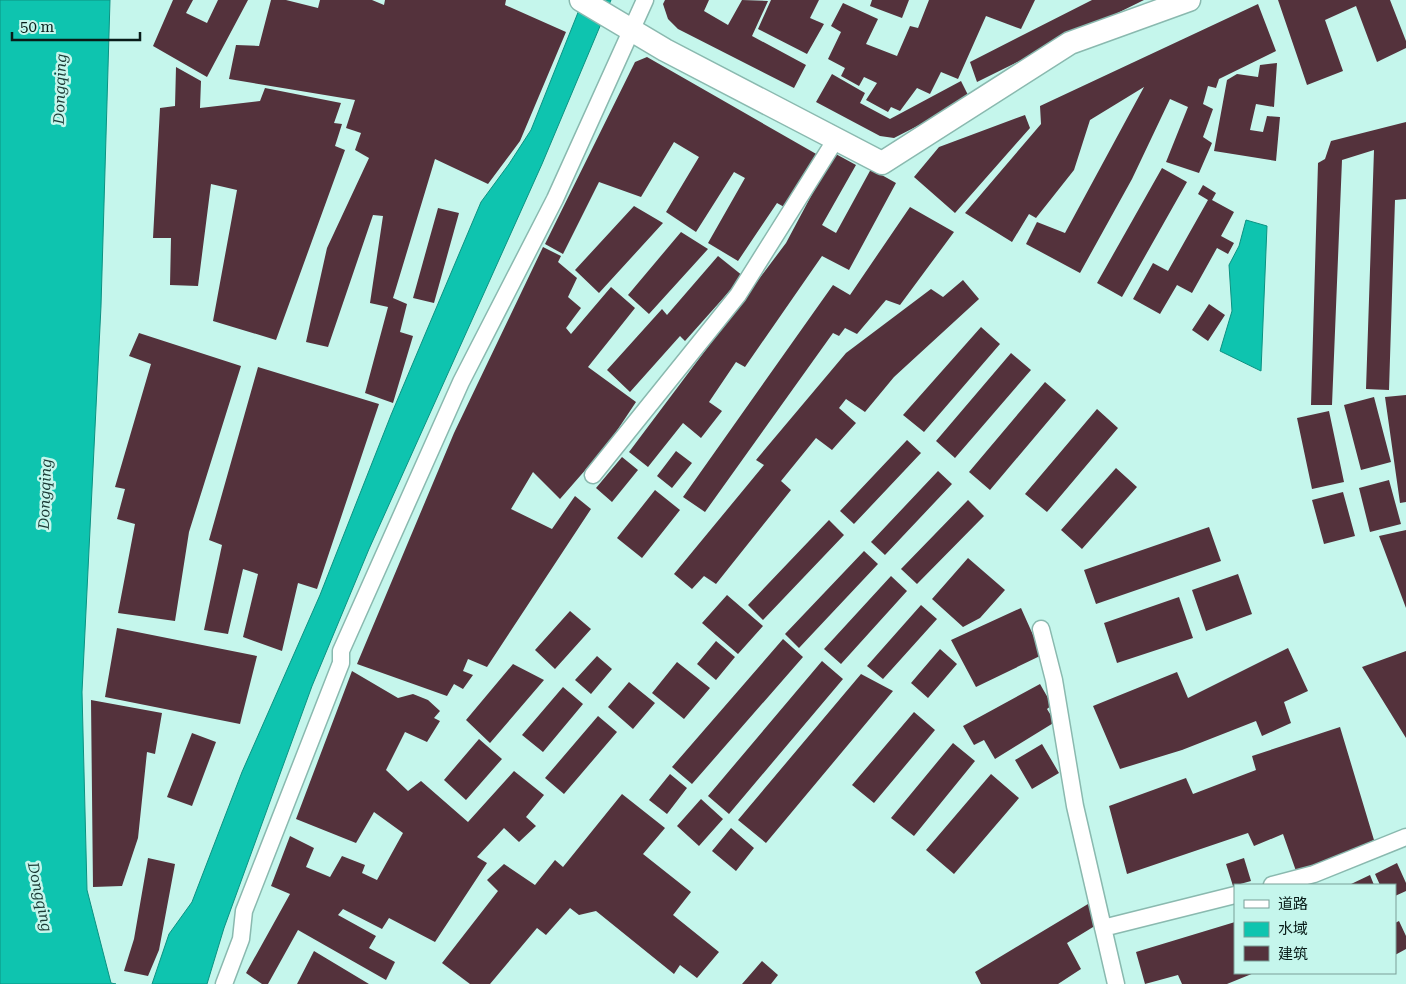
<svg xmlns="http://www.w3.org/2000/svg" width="1406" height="984" font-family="'Roboto Serif','Noto Sans SC',serif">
<rect width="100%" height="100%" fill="#c5f6ec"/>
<path fill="#0ec4af" stroke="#0c9282" d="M0 0H110L101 306 82 692 87 890 111 983 116 984H0Z
M583 0H611L542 164 369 549 312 686 224 928 207 984H152L169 934 192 902 242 772 320 595 391 415 481 202 509 164 531 130Z
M1246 220 1267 226 1261 371 1220 351 1232 311 1229 265 1239 246Z"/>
<path fill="#54323c" d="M173 0H193L186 13 207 23 218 0H248L207 77 153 46Z
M271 0H286L318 8 320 0H372L384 5 385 0H506L505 5 566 32 520 141 488 184 435 159 393 298 407 304 400 332 413 336 393 403 365 393 388 307 370 303 383 216 373 215 328 347 306 342 327 248 369 158 355 150 361 133 346 128 355 100 229 79 236 45 259 46Z
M665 0H709L704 11 728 25 742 0 768 1 752 36 806 65 794 88 678 29 668 19 663 4Z
M771 0H819L810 18 824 24 807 54 758 29Z
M872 0H909L902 18 870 6Z
M929 0H1035L1021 29 986 16 958 79 941 72 930 94 917 88 900 111 891 107 888 112 866 100 877 83 864 77 859 86 841 76 845 68 828 59 841 32 831 26 843 3 878 19 866 44 897 56 910 26 918 28Z
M1092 0H1144L977 82 970 62Z
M1278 0H1390L1406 41V48L1377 62 1356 6 1325 20 1343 71 1307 85Z
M1258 4 1276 51 1219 79 1216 88 1208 86 1203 104 1213 109 1203 137 1212 143 1199 173 1166 162 1188 107 1170 99 1132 179 1080 273 1026 244 1037 222 1065 233 1144 87 1090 120 1074 170 1036 218 1029 214 1012 242 965 213 1041 124 1040 106Z
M647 57 818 155 786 208 777 203 738 261 708 243 745 178 734 172 696 232 666 212 699 157 674 142 641 197 599 182 563 254 545 244 635 62Z
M1277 63 1274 107 1256 104 1250 130 1263 132 1267 116 1280 117 1276 161 1214 151 1227 80 1237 74 1258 77 1260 65Z
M176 67 201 81 200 108 260 101 265 88 341 103 334 123 342 124 335 146 345 150 276 340 213 321 237 190 211 184 198 286 170 285 171 238H153L160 108 175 106Z
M832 74 865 93 860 103 890 119 961 81 970 99 894 138 880 136 816 102Z
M1025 115 1030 128 955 213 914 177 939 147Z
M1406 122V199L1395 200 1389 390 1366 389 1374 150 1342 160 1332 405H1311L1318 163 1325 159 1331 141Z
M834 153 856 165 822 225 836 233 871 169 896 183 849 270 822 256 745 367 736 362 709 402 722 411 701 438 683 423 648 467 629 452 786 243Z
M1162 168 1187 182 1122 297 1097 283Z
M1203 185 1216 193 1212 200 1234 212 1221 236 1234 243 1228 254 1217 248 1192 293 1177 285 1160 314 1133 299 1153 263 1168 271 1208 200 1198 194Z
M634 206 663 223 599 293 575 270Z
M910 207 954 232 900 305 886 300 857 334 845 328 839 336 833 333 705 512 683 497 833 285 850 295Z
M438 208 459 213 434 303 413 298Z
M681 232 708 249 649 314 628 295Z
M543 247 561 256 558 262 577 278 568 297 581 308 566 328 571 334 611 287 635 308 588 367 636 402 608 444 560 499 533 472 511 509 552 529 575 496 591 509 487 667 468 659 463 671 473 675 463 689 454 684 447 696 357 664 454 433Z
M718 256 743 276 685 341 680 336 630 392 607 370 662 309 667 315Z
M963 280 979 299 894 377 865 412 846 399 839 408 856 423 832 450 816 438 781 481 791 490 716 584 704 576 692 589 674 574 764 465 756 460 846 353 931 289 943 297Z
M1209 304 1225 315 1208 341 1192 330Z
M981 327 1000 344 924 432 903 415Z
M139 333 241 366 189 532 175 621 118 613 135 524 117 519 125 489 115 487 151 364 129 356Z
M1011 353 1031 370 955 458 936 441Z
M258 367 379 404 317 589 298 583 282 651 243 637 258 574 243 569 228 634 204 630 222 545 209 540Z
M1045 382 1066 400 990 490 969 472Z
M1406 395V502L1400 503 1385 397Z
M1374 397 1391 462 1361 470 1344 405Z
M1097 409 1118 428 1047 512 1025 494Z
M1329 411 1344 482 1312 489 1297 418Z
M907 440 921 453 854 524 840 511Z
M676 451 692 463 672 488 657 476Z
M622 457 638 470 612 502 596 488Z
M1116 468 1137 487 1082 549 1061 530Z
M938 471 952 484 885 555 871 542Z
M1389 480 1401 524 1370 532 1359 488Z
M655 490 680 510 642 558 617 538Z
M1343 492 1355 536 1324 544 1312 500Z
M968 500 984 516 917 584 901 569Z
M829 520 844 535 763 620 748 605Z
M1209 527 1221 561 1096 604 1084 570Z
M1406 530V608L1379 536Z
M864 551 878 564 799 648 785 634Z
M968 558 1005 590 980 618 963 627 932 599Z
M1238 574 1252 614 1206 631 1192 590Z
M891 576 907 591 841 664 824 649Z
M727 595 763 626 738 654 702 623Z
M1179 597 1193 638 1117 663 1104 623Z
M921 605 937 619 883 679 867 666Z
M1021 608 1042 655 976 687 951 640Z
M570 611 591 629 555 669 535 650Z
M117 628 257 656 240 724 105 697Z
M783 639 803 657 692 784 672 767Z
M716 641 735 657 716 680 697 664Z
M1288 648 1308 691 1284 702 1291 723 1262 736 1256 721 1182 750 1120 769 1093 706 1177 672 1188 698Z
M940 649 957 664 928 698 911 683Z
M1406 651V738L1362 667Z
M597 656 612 669 591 694 575 680Z
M822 661 843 679 729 814 708 796Z
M677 662 710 688 684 719 652 693Z
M513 664 544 680 490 743 466 720Z
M352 671 398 698 413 694 428 700 440 711 434 718 440 721 427 742 405 732 386 770 408 791 421 781 468 822 514 771 544 795 526 817 536 826 519 842 504 828 477 857 487 863 435 942 389 918 382 929 343 909 338 915 376 936 369 948 395 962 386 980 298 930 268 984H262L246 973 290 894 271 886 290 836 314 848 306 867 330 877 342 856 365 865 362 873 377 880 403 833 374 812 356 843 296 819Z
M861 674 893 691 766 843 738 820Z
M629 682 655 703 633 729 608 707Z
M1040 684 1052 705 1047 709 1055 722 995 759 984 740 974 745 963 726Z
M563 687 583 704 543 752 522 735Z
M91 700 162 713 155 754 147 752 138 838 122 886 93 887Z
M914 712 935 730 874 803 852 785Z
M598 716 617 732 564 794 545 778Z
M1340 727 1374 840 1327 862 1296 871 1283 834 1254 846 1248 833 1127 874 1109 806 1186 778 1193 794 1256 770 1252 756Z
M192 733 216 742 192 806 167 797Z
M479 739 502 759 466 800 444 780Z
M953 743 975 761 914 836 891 818Z
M1042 744 1059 773 1032 789 1015 760Z
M670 774 687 788 667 814 649 800Z
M991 774 1019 798 954 874 926 850Z
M622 794 665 828 643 854 691 892 673 915 719 952 697 978 680 965 674 974 596 911 579 915 570 908 546 935 537 928 490 984H470L442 963 498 891 487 880 504 864 535 885 555 860 563 867Z
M701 799 723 819 699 846 677 826Z
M731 828 754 848 736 871 712 851Z
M148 858 175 864 159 950 148 976 124 971 134 939Z
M1244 858 1251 881 1233 886 1226 864Z
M1397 863 1406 883V891L1395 896V885H1380L1375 874Z
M1370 875 1374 885H1349Z
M1088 904 1098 924 1067 943 1081 969 1058 984H981L975 972Z
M1399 921 1406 936V949L1395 955V923Z
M1235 922V973H1254L1227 984H1182L1178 975 1145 984 1136 952Z
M314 951 369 984H297Z
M762 961 778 975 771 984H742Z"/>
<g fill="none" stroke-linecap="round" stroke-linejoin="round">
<g stroke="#8ab9af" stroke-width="19">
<path id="street" d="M593 475 738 295 836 139
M1041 629 1054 680 1075 806 1116 984
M1272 885 1314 874 1406 837
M1103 928 1235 895
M224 984 241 939 244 911 341 663V651L461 382 555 199 645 0"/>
</g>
<g stroke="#8ab9af" stroke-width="25">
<path id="secondary" d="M581 0 665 50 882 163 1070 43 1189 0"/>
</g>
<use href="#street" stroke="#fff" stroke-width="16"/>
<use href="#secondary" stroke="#fff" stroke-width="22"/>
</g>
<g text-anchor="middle" stroke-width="5" stroke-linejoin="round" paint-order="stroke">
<g font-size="15" font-style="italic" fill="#1b3a35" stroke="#c5f6ec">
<text transform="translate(60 89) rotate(-88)" y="5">Dongqing</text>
<text transform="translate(45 494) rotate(-88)" y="5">Dongqing</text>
<text transform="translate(40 897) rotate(78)" y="5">Dongqing</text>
</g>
</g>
<rect x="1234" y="884" width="162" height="90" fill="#c5f6ec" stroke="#7a9f98"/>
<rect x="1244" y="900" width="25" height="8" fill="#ffffff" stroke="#7a9f98"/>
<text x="1278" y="909" font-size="15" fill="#091c19">道路</text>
<rect x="1244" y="922" width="25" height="15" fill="#0ec4af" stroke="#7a9f98"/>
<text x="1278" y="934" font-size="15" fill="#091c19">水域</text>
<rect x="1244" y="946" width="25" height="15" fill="#54323c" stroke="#7a9f98"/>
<text x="1278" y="959" font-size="15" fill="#091c19">建筑</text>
<path d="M12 32v8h128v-8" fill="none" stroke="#091c19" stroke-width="2.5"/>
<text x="20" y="32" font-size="15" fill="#091c19" stroke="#c5f6ec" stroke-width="4" paint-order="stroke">50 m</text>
</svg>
